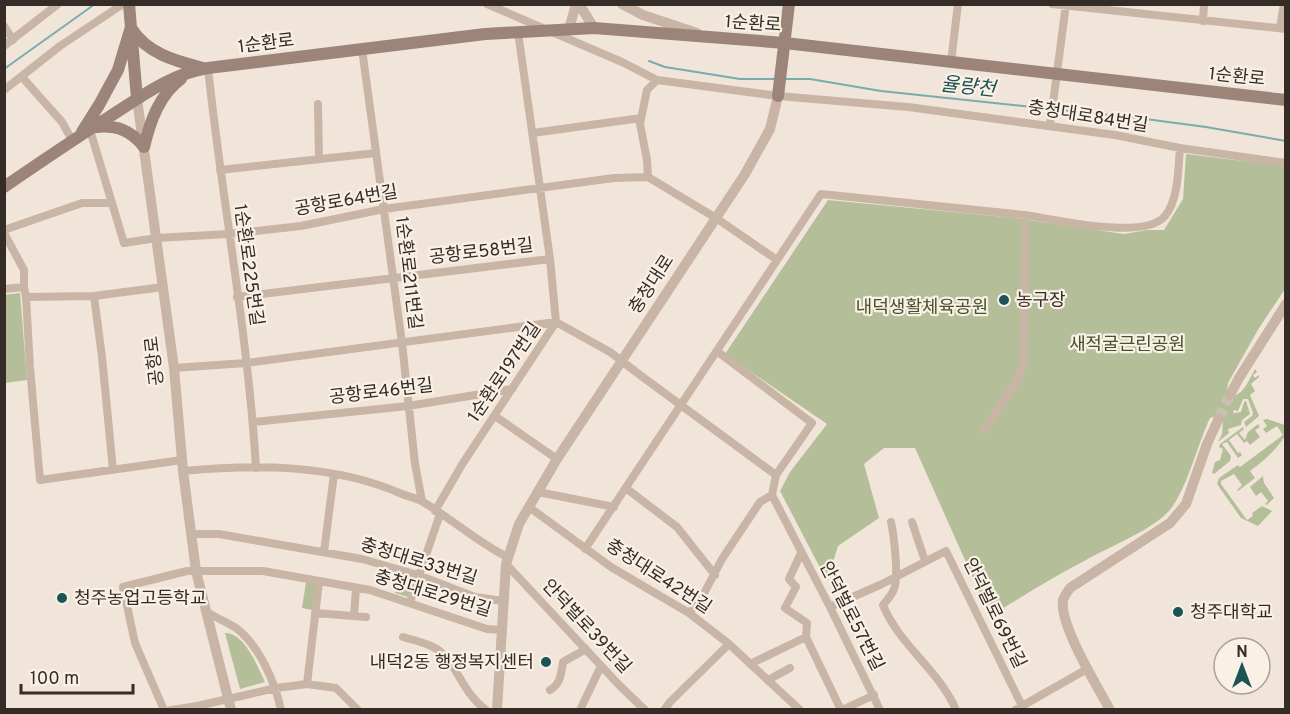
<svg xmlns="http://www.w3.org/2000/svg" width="1290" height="714" font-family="Overpass,'Noto Sans KR',sans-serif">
<rect width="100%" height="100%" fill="#f1e5da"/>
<path fill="#b4bf9a" d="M1186 154 1285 166V289L1259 328 1228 383 1227 391 1233 396C1245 393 1249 379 1255 369L1257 372 1253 375 1255 378 1259 375V377L1251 384 1255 391 1250 395 1259 416 1246 427 1244 422 1252 416 1253 413 1248 399H1243L1238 411 1234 410 1233 413 1241 412 1244 402 1246 401 1250 414 1242 420 1241 425 1228 429 1229 433 1218 442 1222 434 1223 421 1217 416 1210 418C1198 443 1186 492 1169 511 1152 530 1109 547 1086 560 1053 577 1022 597 990 616L915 448H884L864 464 879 518 838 546 827 581 780 491 790 472 827 424 725 354 828 200 1015 218 1124 234 1147 230H1164L1183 199Z
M20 293 27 380 5 383 4 295Z
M1267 419 1285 425V436C1276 450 1264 461 1250 471L1255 478 1238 491 1237 490 1242 485 1234 474 1221 481V484L1247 520 1253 516 1252 513 1262 506 1272 511 1258 526 1241 518 1217 484 1219 478 1238 465 1240 467 1283 435 1277 426 1266 433 1263 429 1267 426 1263 420Z
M1258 424 1260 427 1255 430 1260 437 1250 445 1247 441 1244 443 1237 434 1229 440 1238 453 1240 452 1242 455 1238 458 1227 442 1222 444 1231 456 1230 461 1214 474 1212 473 1215 462 1220 460 1223 449 1219 447 1220 444 1243 427 1244 429 1239 433 1245 440 1248 432Z
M1263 476 1264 483 1274 498 1267 505 1265 504 1268 501 1261 492 1256 496 1250 487Z
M402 572 416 575 408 597 395 593Z
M306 582 316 583 312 610 302 608Z
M225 633C244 632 258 667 265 682L240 689Z"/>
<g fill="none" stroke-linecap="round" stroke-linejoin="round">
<path stroke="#79acad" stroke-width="2" d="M649 61 665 67 740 79H777
M4 69 95 4
M786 79H810L881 91 1138 118 1206 127 1286 141"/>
<path stroke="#cbc0b6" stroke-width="10" stroke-dasharray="10 5" stroke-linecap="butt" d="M1219 418 1230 395"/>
<path stroke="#c8b5a6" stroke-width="8" d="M487 4 622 62 657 80 778 96 908 107 1115 135 1180 148 1286 163
M1052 4 1286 29
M1203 21 1204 4
M4 26 13 40
M1280 28 1284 4
M4 46 58 4
M362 49 402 343 415 464 422 501
M951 62 958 4
M208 68C222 201 248 334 256 468
M22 77 62 122 72 140
M4 90 60 46 123 4
M318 104 319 159
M1050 126 1066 4
M90 130 124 243 157 238 228 234 301 226 384 209 614 178 648 177 716 218 777 260
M533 133 641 118
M220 170 376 153
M648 177 647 160 640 124 647 90 657 80
M1024 215C1055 219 1144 241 1165 216 1179 199 1178 168 1180 148
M4 230 82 203H111
M4 233 24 270V287
M4 289 24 287 26 297 94 296 163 287
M94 296 102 357 113 470
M26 297 30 368 40 480 182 460
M237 297 550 259
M174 368 246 363 556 322 610 352 640 375 776 475
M495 416 557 459
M253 422 408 406 512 389
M183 471C255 464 334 464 402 494 409 497 417 498 423 502 452 519 477 542 507 557
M627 489 677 527 715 575
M538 492 614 507
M772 495 830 607 880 710
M529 507 611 567 689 613 729 644 800 710
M435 511 463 463 556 322 550 259 518 32
M891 522C894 536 899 577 894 589 892 595 887 600 883 605 899 645 939 670 956 710
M912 522 925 561
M191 534H219L362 559 418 575 475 597 503 601
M585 549 821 194 1024 215 1026 236 1023 361 1020 376 984 430
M324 552 334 474
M801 553 789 579 796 587 785 608 807 623 806 637 841 710
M506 564 619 685 645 710
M410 602 440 514
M830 607 882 584 946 551 1024 710
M207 612C216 618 227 622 236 628 259 645 275 682 281 710
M315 613 366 617
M689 613 700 601 722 559 760 502 772 495 776 475 812 423 718 352
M354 616 356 588
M403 637C416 641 433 644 443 654 459 670 464 694 486 710
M750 664 806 637
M768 680 790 668
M307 684 319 582
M550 690C561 684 561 673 563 662L586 649
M164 710 135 643 123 587 187 571H263L370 590 487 629 501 630
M171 710 197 706 276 688 307 684 336 688 358 710
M580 710 601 666
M664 710 670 702 729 644
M842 710 874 695
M1015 710 1087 669"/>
<path stroke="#c8b5a6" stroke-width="10" d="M579 4 594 28
M622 4 643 15 697 33
M569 29 576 4
M137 99 174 368 183 471 196 571 231 710
M1230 395 1239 378 1286 304
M497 710 506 564 519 524 557 459 745 174 770 129 778 96
M1110 710C1098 687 1059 625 1063 600 1064 596 1068 591 1070 588L1170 523 1186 504 1207 444 1219 418"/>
<path stroke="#9c8478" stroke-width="12" d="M129 4 137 99
M131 28C147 54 176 61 203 68
M778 96 789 4
M96 127C116 125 131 130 144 147
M82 132 99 105 118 70 131 27
M144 147C150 122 159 95 181 79
M4 187C39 163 73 140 109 117 141 97 170 74 208 68L485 34 594 28 785 43 1286 100"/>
</g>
<g fill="#1d5355" stroke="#f9f0e6" stroke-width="2">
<circle cx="1004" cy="300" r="6"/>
<circle cx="62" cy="598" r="6"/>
<circle cx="1178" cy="612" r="6"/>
<circle cx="546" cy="662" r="6"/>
</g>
<g text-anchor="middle" stroke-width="4.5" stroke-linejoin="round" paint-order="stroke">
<g font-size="18" fill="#352b27" stroke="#f9f0e6">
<text transform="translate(753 23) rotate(4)" y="6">1순환로</text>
<text transform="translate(266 43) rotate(-7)" y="6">1순환로</text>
<text transform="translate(1237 76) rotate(6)" y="6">1순환로</text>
<text transform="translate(1088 116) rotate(9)" y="6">충청대로84번길</text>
<text transform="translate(346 200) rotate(-10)" y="6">공항로64번길</text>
<text transform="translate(481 251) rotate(-7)" y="6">공항로58번길</text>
<text transform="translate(249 265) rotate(82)" y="6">1순환로225번길</text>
<text transform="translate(409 273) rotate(83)" y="6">1순환로211번길</text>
<text transform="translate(651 284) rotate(-57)" y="6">충청대로</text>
<text transform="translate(154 361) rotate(-97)" y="6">공항로</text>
<text transform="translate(504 372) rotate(-56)" y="6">1순환로197번길</text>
<text transform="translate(381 391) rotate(-7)" y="6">공항로46번길</text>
<text transform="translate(419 561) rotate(17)" y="6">충청대로33번길</text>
<text transform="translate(659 576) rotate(33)" y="6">충청대로42번길</text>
<text transform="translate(433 593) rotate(17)" y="6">충청대로29번길</text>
<text transform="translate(995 613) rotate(64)" y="6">안덕벌로69번길</text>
<text transform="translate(852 616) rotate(63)" y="6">안덕벌로57번길</text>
<text transform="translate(587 626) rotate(47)" y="6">안덕벌로39번길</text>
</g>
<g font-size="18" fill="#352b27" stroke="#f9f0e6" text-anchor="start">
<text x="1016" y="306">농구장</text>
<text x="74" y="604">청주농업고등학교</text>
<text x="1190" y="618">청주대학교</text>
<text x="534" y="668" text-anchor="end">내덕2동 행정복지센터</text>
</g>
<g font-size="18" fill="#45522b" stroke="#f9f0e6">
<text x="922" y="313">내덕생활체육공원</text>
<text x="1127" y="350">새적굴근린공원</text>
</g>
<g font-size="20" font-style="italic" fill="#1d5355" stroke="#f9f0e6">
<text transform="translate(968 86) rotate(6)" y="7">율량천</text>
</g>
</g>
<rect width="1290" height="714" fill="none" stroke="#352b27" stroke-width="12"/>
<g transform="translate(1242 666)"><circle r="28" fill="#f9f0e6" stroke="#aba19a" stroke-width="1.5"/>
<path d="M0-4.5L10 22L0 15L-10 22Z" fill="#1d5355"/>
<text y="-9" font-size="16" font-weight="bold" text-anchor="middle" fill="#352b27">N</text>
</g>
<path d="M21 684v9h112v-9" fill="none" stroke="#352b27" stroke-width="3"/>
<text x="30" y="684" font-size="18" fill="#352b27" stroke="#f9f0e6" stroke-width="4.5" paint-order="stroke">100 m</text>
</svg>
